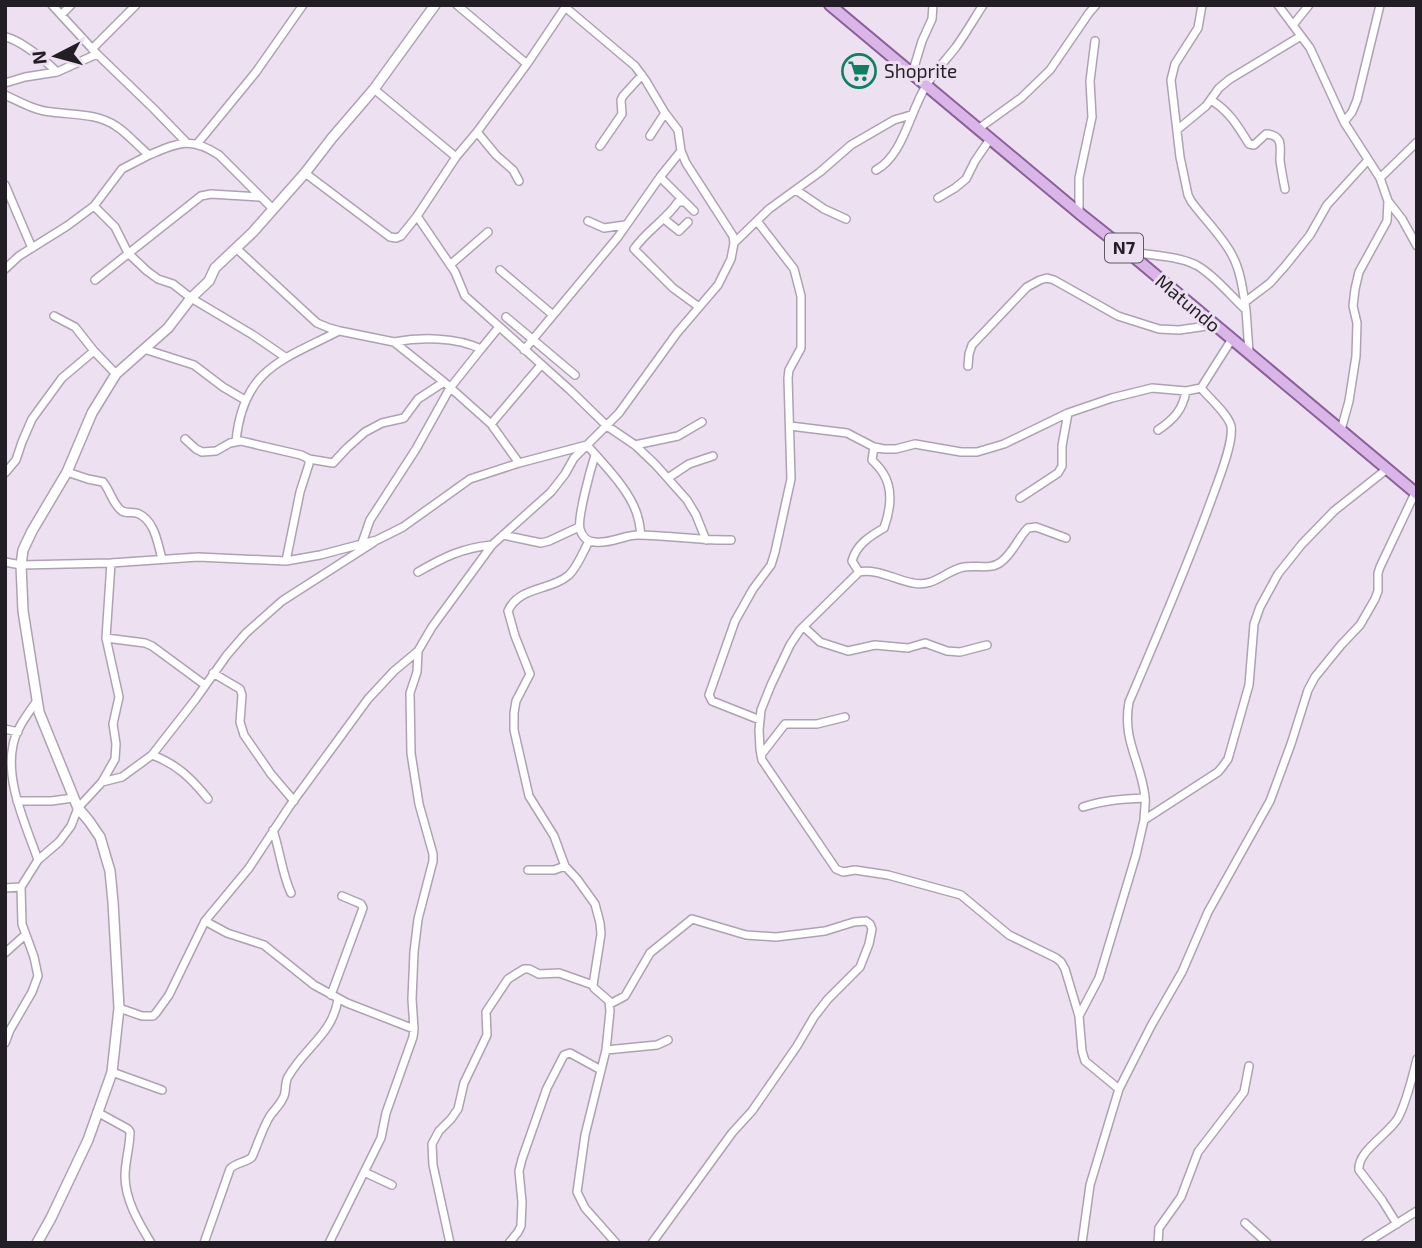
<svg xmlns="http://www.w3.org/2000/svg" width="1422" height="1248" font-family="'Exo 2',sans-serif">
<rect width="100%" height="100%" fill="#ede0f1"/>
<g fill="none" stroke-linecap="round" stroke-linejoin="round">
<g stroke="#aea2b2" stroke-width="10">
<path id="minor" d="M52 5 97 54 154 109 186 142
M457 5 527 64
M1202 5 1198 28 1175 64 1171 80 1180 157 1188 195 1191 201C1204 219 1223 237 1232 255 1241 271 1243 292 1246 310
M1278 5 1310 48 1344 122 1380 178 1388 201 1387 221 1359 272 1355 289 1353 306 1357 323 1356 356 1349 401 1341 430
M61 15 71 5
M1293 25 1309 5
M5 37C19 39 46 61 57 72
M92 49 136 5
M912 74 922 41 932 19 933 5
M5 83 25 77 57 72 97 54
M374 89 456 157
M5 95C20 102 36 111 52 112 73 115 96 113 116 126 127 133 138 146 149 155L122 169 94 206 67 226 19 256 5 269
M1211 100C1229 111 1238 126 1249 144L1254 145 1266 134C1284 135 1280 148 1280 160 1281 169 1283 179 1285 189
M1344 122 1352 112 1357 100 1380 5
M978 129 1021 98 1050 70 1089 13 1096 5
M1177 130 1206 106 1219 88 1230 79 1301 36
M477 132 496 155 513 170 519 181
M650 136 665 113
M197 144 256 72 303 5
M600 146 622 114 621 100 623 96 642 75
M149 155C178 143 190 136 219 155L273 209
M876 170C903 156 910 111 926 86 934 72 946 60 956 47 966 33 974 19 983 5
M305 173 390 237 396 238 401 236 417 216 456 157 477 132 527 64 566 6
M660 177 685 202
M1380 178 1417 142
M5 185 32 248
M796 190 824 209 846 219
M938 198 955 188 966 179 975 161 990 139
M1388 201 1402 219 1417 246
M94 206 115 227 128 253 147 271 158 279 173 284 191 298 253 335 285 357
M694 211 685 202H678C666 220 646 231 634 249L673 288 699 307
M1079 213V178L1092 117 1090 81 1095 41
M417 216 455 272 465 296 570 390 607 426 635 445 655 464 687 500 696 515 706 540
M664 219 679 231 688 222
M588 221 604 228 625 225
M757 221 794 269 801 296V348L789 370 788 378 791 479 775 552 771 565 753 589 735 621 709 695 712 701 760 720
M734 243 769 209 820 172 851 145 894 120 911 115
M237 249 317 323 329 328 340 331 394 342 444 382 491 424 519 463
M1130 252C1150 255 1178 256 1196 265 1213 274 1231 296 1246 310L1249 352
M450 265 488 232
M500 270 553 315
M95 280 201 196 211 194 260 197
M1245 302 1270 283 1286 265 1310 235 1327 205 1368 160
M54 316 75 327 94 351 116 374
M506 317 575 375
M144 349 194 365 223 387 245 400
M481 349 499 327
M524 350 618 237 660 177 681 151
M968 366 969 354 972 345 1027 287 1040 280 1047 278 1054 280 1118 316 1159 329 1179 330 1214 325
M491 424 541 365
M790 426 847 433 874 447 884 449H896L915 444 961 452H977L1004 444 1068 413 1112 398 1152 388 1186 391 1201 388 1232 339
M1158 430C1173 420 1183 410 1186 391
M185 439 196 449 202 452 216 451 230 443 241 441 301 455 309 459V464L300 492 286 561
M236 441C243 369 282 360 339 331
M587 445C604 465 632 492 638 518 640 524 640 530 641 535
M635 445 678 436 702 422
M595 455C591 468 577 518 580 529 582 537 588 542 595 542 610 544 624 535 638 535 669 535 700 541 731 540
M309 459 333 463 347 448 365 432 382 423 404 418 418 399 444 382
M67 472 88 479 103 482C110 490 113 505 122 511 128 514 134 511 139 514 155 521 158 545 162 559
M5 473 16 460 22 442 32 419 62 378 94 351
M668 478 689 464 713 456
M1020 498 1058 473 1062 466V446L1068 413
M503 535 541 543 549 541 579 527
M1066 538 1036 527 1028 528C1018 538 1013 553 1001 562 991 570 976 565 964 567 946 570 934 588 913 583 896 580 876 568 859 572L800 630 790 645 771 685 761 710 759 730 760 749 762 760 836 869 843 872 855 870 888 875 961 895 1009 935 1056 958 1061 962 1065 969 1079 1016 1082 1051 1085 1061 1119 1089
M589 541C583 552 578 566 569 575 551 591 519 586 508 611L515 636 530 674 516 701 514 713V730L529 796 554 836 565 866 577 879 595 904 600 923 601 934 593 985 594 988 609 1001 610 1011 606 1050 585 1135 577 1192 585 1208 616 1243
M362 543 370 520 416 449 450 388 481 349C456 337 421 337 394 342
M5 562 21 565 111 563 198 557 286 561 320 555 377 540 403 527 470 479 519 463 587 445
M418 572C444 557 462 548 492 545
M859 572 852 561C856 545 870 536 884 528 890 511 894 490 883 473 880 468 876 464 872 460L874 447
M804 627 820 642 848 651 875 645 908 648 925 643 947 651 960 652 987 645
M106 638 145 643 152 646 205 685
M213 673 240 689 242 695 240 722 244 735 271 774 294 801
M36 702C27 715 16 729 13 745 5 782 26 825 38 860
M5 729 18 732
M152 755C177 764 192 779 208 799
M761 755 785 724H817L845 717
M102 782 122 777 152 755 195 700 227 655 246 633 282 601 374 542
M17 801H51L73 798
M1083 807C1104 800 1123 799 1145 798
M1144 820C1144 812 1146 804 1145 797 1141 761 1122 741 1129 702 1158 634 1187 567 1212 498 1218 481 1234 442 1231 426 1228 414 1209 398 1201 388
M273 830C280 851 282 874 291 893
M528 870H554L565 866
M5 888 21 887
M205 921 227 933 264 945 314 985 347 1003 414 1029
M5 953 25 935
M331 995 363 908 361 904 342 896
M610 1004 625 996 650 953 692 919 746 935 776 937 825 931 854 922 866 921 870 924 872 929 869 944 860 967 828 999 814 1017 797 1046 752 1111 732 1133 652 1243
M119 1008 142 1016H153L156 1013 169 995 205 921 249 868 289 807 368 699 394 671 418 651 432 627 492 545 551 492 565 474 574 458 619 413 677 333 718 285 731 259 734 243 733 236 686 163 681 151 678 130 665 113 646 81 635 66 565 7
M1079 1016 1099 978 1136 855 1144 820 1218 772 1223 766 1228 759 1249 685 1254 624 1260 607 1278 574 1302 544 1334 511 1387 469
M5 1043 10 1030 32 992 38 976 34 957 22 924 21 887 38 860 59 842 71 826 78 808 102 782 115 759 116 744 113 724 119 697 106 638 111 563
M606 1050 657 1045 668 1040
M112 1072 162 1090
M97 1112 128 1129 130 1132C130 1147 125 1161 125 1176 125 1200 139 1223 151 1243
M364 1172 392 1185
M1245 1223 1267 1243
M1397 1224 1382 1200 1359 1170C1357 1151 1389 1134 1398 1118 1407 1101 1412 1078 1417 1059
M204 1243 230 1169C236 1162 246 1163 252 1157 258 1144 262 1129 270 1116 274 1110 280 1105 283 1098 287 1092 284 1084 288 1077 304 1048 333 1034 338 999
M329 1243 381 1138 386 1113 413 1037 414 1029 412 999 414 952 418 919 433 861V854L419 804 411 753 410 693 417 672 418 651
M450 1243 433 1165 432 1144 439 1131 451 1119 458 1109 464 1083 487 1035 486 1012 508 979 524 969H529L539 974 559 973 593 985
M509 1243 518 1232 521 1226 522 1202 519 1171 522 1159 547 1088 564 1055 570 1053 601 1070
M1082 1243 1090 1185 1119 1089 1151 1026 1182 972 1208 912 1270 801 1291 744 1308 690 1315 677 1341 645 1360 625 1375 599 1378 591V573L1380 567 1415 493
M1158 1243 1159 1228 1181 1197 1198 1152 1244 1092 1249 1066
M1366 1243 1417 1211"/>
</g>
<g stroke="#aea2b2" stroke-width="12">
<path id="tertiary" d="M37 1243 51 1218 88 1140 110 1078 112 1072 119 1008 113 902 110 871 100 837 89 821 78 808 39 712 23 611 21 565 23 550 32 531 67 472 92 413 116 374 168 328 191 298 209 281 215 268 253 232 305 173 332 138 374 89 435 5"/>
</g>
<g stroke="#8a6099" stroke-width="14">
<path id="primary" d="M830 5 1079 213 1128 252 1417 494"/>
</g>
<use href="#minor" stroke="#fff" stroke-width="7"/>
<use href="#tertiary" stroke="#fff" stroke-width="9"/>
<use href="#primary" stroke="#dab5e8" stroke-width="10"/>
</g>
<defs>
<g id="supermarket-ring" transform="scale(1.75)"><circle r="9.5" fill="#ede0f1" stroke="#0a8261" stroke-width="1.5"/><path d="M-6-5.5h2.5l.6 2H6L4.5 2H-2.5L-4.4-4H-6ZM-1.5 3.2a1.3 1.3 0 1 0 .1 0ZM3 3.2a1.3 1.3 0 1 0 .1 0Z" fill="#0a8261"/></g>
</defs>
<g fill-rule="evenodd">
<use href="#supermarket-ring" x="859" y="71"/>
</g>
<g text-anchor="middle" stroke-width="6" stroke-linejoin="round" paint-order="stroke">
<rect fill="#ede0f1" stroke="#605862" stroke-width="2" x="1105" y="233.5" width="38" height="29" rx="5"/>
<g font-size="18" font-weight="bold" fill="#231e25">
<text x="1124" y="254">N7</text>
</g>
<g font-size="19" fill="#231e25" stroke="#ede0f1" text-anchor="start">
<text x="884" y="78">Shoprite</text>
</g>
<g font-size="19" fill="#231e25" stroke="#ede0f1">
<text transform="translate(1188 303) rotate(40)" y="7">Matundo</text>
</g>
</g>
<rect width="1422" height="1248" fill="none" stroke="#231e25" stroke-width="14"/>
<g transform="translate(56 56) rotate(264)" stroke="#ede0f1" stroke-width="5" paint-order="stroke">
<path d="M0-5L12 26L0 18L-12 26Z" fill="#231e25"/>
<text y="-10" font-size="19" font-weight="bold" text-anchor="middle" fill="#231e25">N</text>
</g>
</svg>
